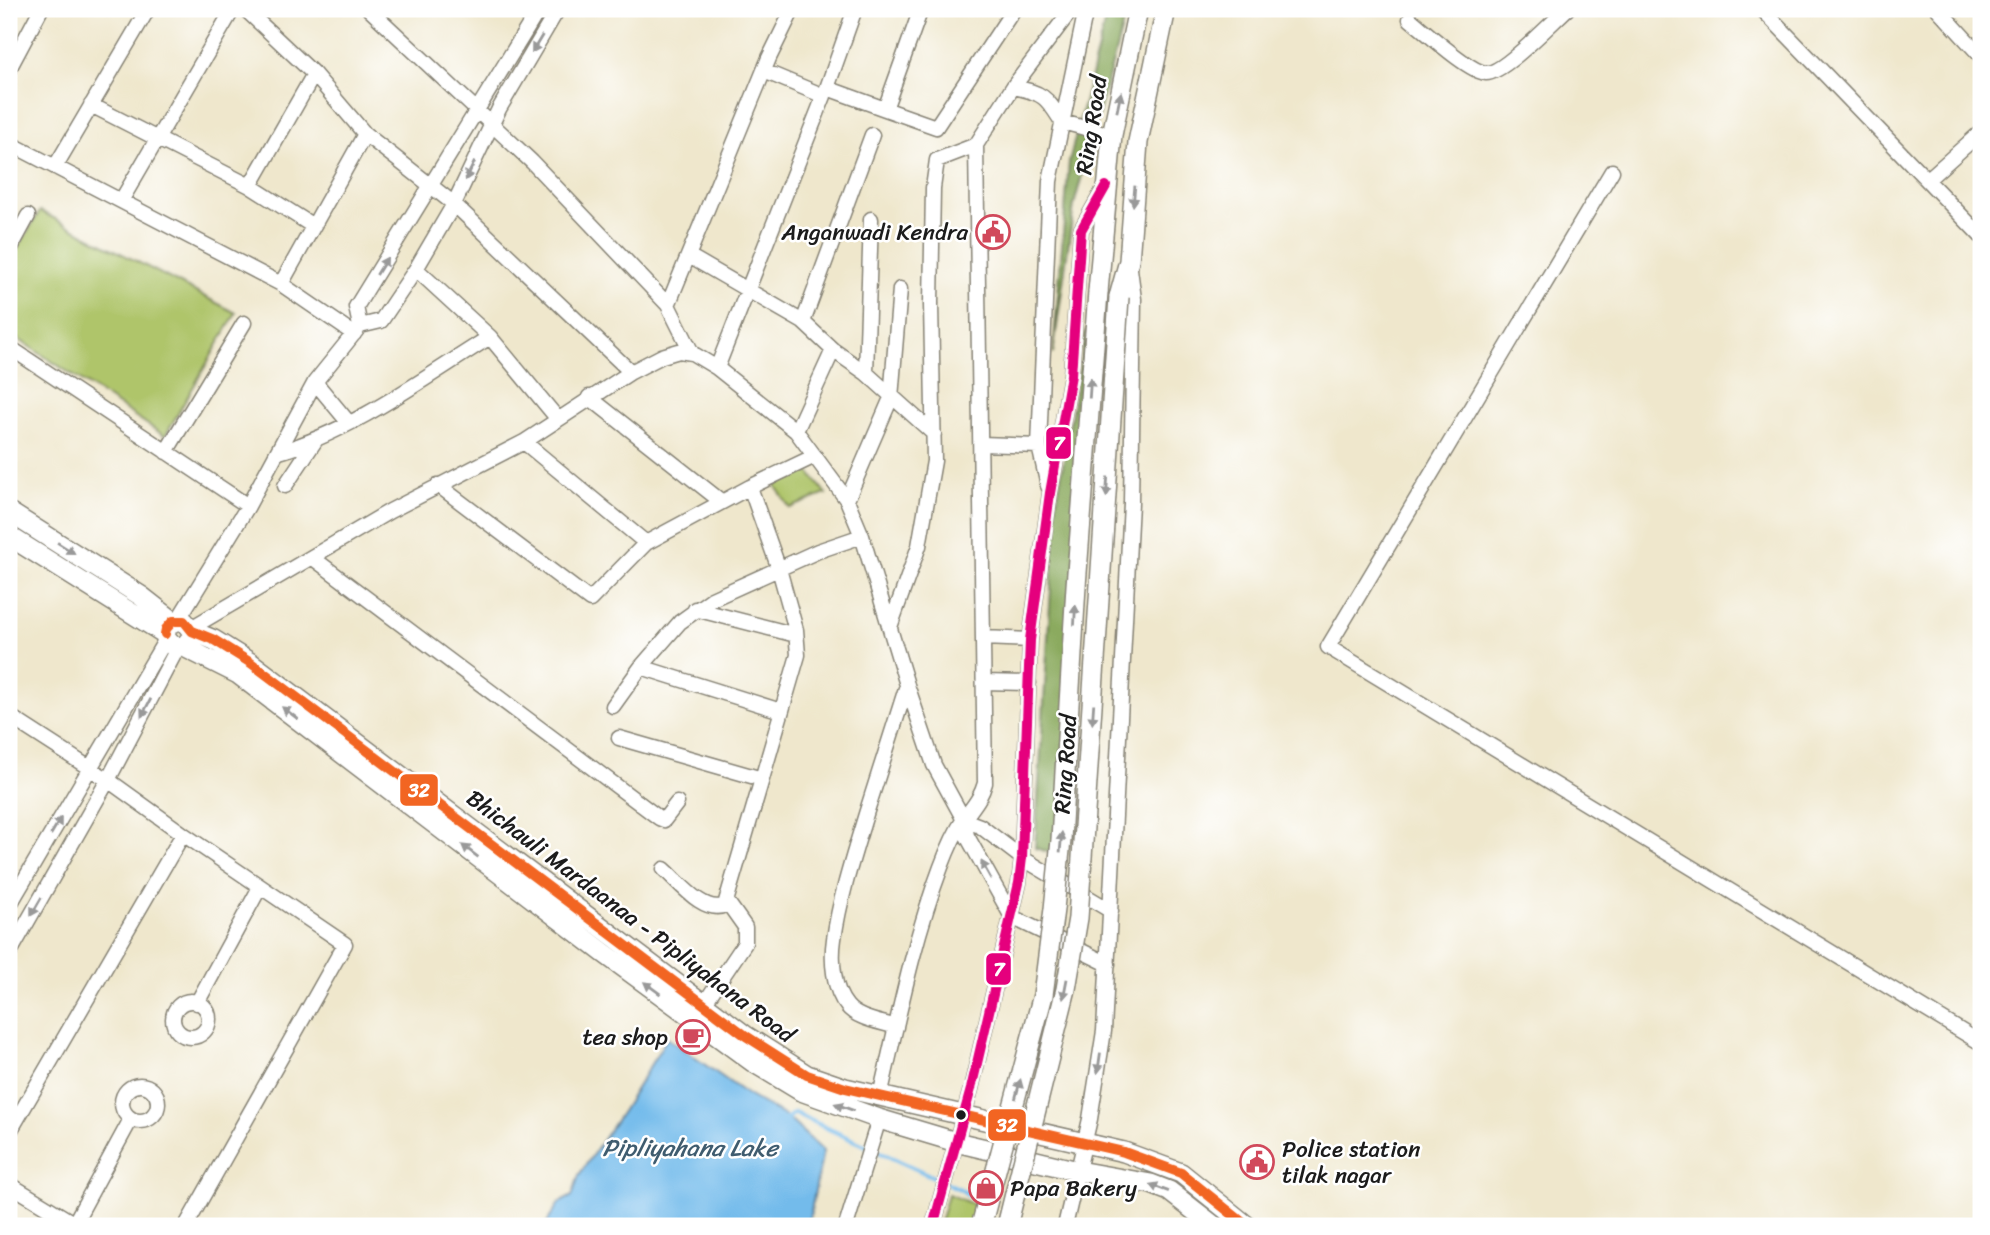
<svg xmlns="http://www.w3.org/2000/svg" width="1990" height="1235" font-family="Sriracha,sans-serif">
<rect width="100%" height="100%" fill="#fff"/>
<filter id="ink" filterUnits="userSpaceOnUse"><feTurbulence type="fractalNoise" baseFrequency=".0143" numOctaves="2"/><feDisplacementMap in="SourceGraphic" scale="14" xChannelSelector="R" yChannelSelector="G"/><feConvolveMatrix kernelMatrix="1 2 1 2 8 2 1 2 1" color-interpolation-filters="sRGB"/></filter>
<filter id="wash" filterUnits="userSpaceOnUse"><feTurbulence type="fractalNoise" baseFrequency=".00686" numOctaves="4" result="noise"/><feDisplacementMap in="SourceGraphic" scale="28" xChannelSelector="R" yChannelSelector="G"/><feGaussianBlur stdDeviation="1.57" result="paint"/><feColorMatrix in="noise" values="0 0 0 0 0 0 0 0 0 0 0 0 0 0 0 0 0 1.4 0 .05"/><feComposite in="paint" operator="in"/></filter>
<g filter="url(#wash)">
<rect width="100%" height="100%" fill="#efe7cc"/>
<path fill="#afc56a" stroke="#667043" stroke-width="2" d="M40 211 236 313 165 436 9 333V263Z
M807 469 826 494 790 508 775 485Z
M948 1194 980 1207 976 1226H939Z"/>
<path fill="#8baa5e" stroke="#54633d" stroke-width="2" d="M1108 9H1127L1074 205 1053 354 1069 162Z
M1086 329 1062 856 1035 848 1056 506Z"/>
<path fill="#73bbeb" stroke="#486c84" stroke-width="2" d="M667 1038 748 1095 788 1118 823 1151 808 1226H545L559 1203 572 1196 579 1175 623 1110Z"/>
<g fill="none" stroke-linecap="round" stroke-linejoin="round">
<path stroke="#73bbeb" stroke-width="4.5" d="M788 1118 794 1113 960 1189 981 1203"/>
</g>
</g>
<g filter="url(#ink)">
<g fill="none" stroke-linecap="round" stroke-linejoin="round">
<g stroke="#868274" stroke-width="17">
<path id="minor" d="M245 9 314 74 365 134 454 204 631 372
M369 9 532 162 668 305 692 353
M855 9 827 88 885 109 921 9
M1762 9 1981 236
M1938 9 1981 56
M1410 19C1425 31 1469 72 1486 73 1503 74 1552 22 1567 9
M9 69 41 9
M1013 87C1043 93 1046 96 1062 122L1112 135
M91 105 250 186 313 226
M885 109 936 127 1014 9
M9 143 281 284 354 334
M55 167 148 9
M1612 171 1328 647 1981 1043
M1927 180 1981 132
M250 186 314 74
M121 201 233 9
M9 251 28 216
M689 256 803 322 833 350 866 373 934 434
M416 269 490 337 557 418
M281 284 365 134
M668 305 769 58 793 9
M803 322 872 135
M360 326 356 307 539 9
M9 347 248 506
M717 368 824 96 764 71
M866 373 871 219
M315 382 349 423
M589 397 722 502
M796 431 833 350
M524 442 646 543
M981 444 1039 446
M166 452 244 323
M279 452C353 431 424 378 490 337
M438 485 590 600 646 543 750 487
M285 486 315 441
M1048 486 1039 446 1050 181 1086 9
M847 500 891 398 900 289
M313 558 659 818 664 820 677 803
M695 609 796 635
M178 620 248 506 315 382 360 326 381 321 416 269 454 204 499 109 558 9
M890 627 919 546 934 461 931 304 933 188 937 160 976 145
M191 628 390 511 524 442 631 372 662 356 679 351 692 353 717 368 796 431 847 500 862 536 907 685 934 765 964 820 967 836 1012 917 1108 964
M983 638 1030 640
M984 682 1029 683
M613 706 641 667
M781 711 641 667 680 622 712 599 818 551 862 536
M9 716 108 780 183 834 9 1133
M619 738 762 779 798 655 796 630 779 569 750 487 815 456
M964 820 980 826 1022 858 1111 911
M183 834 345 944 186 1226
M664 869C679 882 704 915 725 905L762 779
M9 906 166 639
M9 954 108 780 178 647
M173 1019a18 18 0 1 1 36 0a18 18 0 1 1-36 0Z
M197 1003 260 887
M704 1004 745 943V927L728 903
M896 1027C881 1022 857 1019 847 1006 833 990 831 959 834 939 840 896 854 854 866 814 880 771 893 728 907 685
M122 1103a18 18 0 1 1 36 0a18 18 0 1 1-36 0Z
M880 1096C898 1019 913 941 941 867 947 851 954 834 964 819 973 806 981 798 985 783L976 145 1013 87 1072 9
M9 1184 78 1226
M74 1224 131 1119
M846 1226 879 1119
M933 1226 971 1089 1019 883 1022 858 1030 640 1050 493 1071 375 1081 230 1105 187
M1065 1226 1090 1119 1104 1031 1131 503 1134 299 1130 269"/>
</g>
<g stroke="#868274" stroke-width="22">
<path id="major" d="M1098 292 1112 135 1138 9
M1119 297 1129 261 1138 142 1166 9
M9 512 141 596 173 621
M9 536 165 634
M192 631V637L184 647 173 646 166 639C164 626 172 619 184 621L192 631 214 640 251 663 746 1036 807 1075 845 1088 1124 1152 1181 1173 1247 1226
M184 647 238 674 604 953 753 1062 801 1091 879 1119 956 1142 1078 1171 1151 1184 1169 1191 1214 1226"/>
</g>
<use href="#minor" stroke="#fff" stroke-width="14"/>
<use href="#major" stroke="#fff" stroke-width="19"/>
<g stroke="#868274" stroke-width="22" stroke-linecap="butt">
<path id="major-bridge" d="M981 1226 1043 995 1054 909 1061 840 1076 586 1098 292
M1007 1226 1066 989 1078 918 1119 297"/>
</g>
<use href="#major-bridge" stroke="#fff" stroke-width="19"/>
<g stroke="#fff" stroke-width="16">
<path id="bus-1" d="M165 634 166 629 173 621H184L192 631 214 640 251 663 746 1036 807 1075 845 1088 1124 1152 1181 1173 1247 1226"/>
</g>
<g stroke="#fff" stroke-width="16">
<path id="bus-2" d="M933 1226 971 1089 1019 883 1022 858 1030 640 1050 493 1071 375 1081 230 1106 186"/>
</g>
<use href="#bus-1" stroke="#f26522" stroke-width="10"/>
<use href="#bus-2" stroke="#e5007d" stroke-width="10"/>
</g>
<defs><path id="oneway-solid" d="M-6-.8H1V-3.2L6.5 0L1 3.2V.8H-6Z" transform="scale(1.75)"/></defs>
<g fill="#999">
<use href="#oneway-solid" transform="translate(537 44) rotate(121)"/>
<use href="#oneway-solid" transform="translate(1119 102) rotate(-78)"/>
<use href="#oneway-solid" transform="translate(470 171) rotate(116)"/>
<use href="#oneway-solid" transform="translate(1134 196) rotate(95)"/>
<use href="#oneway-solid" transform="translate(382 266) rotate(-58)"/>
<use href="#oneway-solid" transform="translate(1090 388) rotate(-86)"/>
<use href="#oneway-solid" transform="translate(1107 487) rotate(94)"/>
<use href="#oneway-solid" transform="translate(66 548) rotate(32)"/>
<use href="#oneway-solid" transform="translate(1075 615) rotate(-87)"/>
<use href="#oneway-solid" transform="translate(146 708) rotate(118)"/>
<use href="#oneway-solid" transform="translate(290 713) rotate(-143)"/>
<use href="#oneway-solid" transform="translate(1093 714) rotate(94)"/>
<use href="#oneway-solid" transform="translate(56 826) rotate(-59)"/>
<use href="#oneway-solid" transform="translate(1061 842) rotate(-85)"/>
<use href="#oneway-solid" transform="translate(470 851) rotate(-143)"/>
<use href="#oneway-solid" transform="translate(986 870) rotate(-119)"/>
<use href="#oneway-solid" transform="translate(36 907) rotate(120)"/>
<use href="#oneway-solid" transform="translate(652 988) rotate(-144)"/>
<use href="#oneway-solid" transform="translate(1065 989) rotate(101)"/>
<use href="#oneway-solid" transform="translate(1099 1063) rotate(98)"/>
<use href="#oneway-solid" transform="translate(1018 1089) rotate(-75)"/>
<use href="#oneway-solid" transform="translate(844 1107) rotate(-160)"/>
<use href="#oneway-solid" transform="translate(1159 1188) rotate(-160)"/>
</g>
</g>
<defs>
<g id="civic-ring" transform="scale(1.75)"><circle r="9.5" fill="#fff" stroke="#d1495b" stroke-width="1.5"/><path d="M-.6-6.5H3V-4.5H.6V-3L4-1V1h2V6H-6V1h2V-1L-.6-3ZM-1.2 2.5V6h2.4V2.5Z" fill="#d1495b"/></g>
<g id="cafe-ring" transform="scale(1.75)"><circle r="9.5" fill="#fff" stroke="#d1495b" stroke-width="1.5"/><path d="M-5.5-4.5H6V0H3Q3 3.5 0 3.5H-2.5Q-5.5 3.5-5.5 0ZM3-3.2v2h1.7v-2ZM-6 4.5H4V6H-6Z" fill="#d1495b"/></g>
<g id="shop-ring" transform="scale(1.75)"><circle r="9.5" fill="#fff" stroke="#d1495b" stroke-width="1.5"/><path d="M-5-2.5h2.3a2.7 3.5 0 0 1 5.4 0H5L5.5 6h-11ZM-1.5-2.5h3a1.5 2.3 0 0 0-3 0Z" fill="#d1495b"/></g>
</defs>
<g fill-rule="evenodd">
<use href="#civic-ring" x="993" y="232"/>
<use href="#cafe-ring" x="693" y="1037"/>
<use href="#civic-ring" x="1257" y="1162"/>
<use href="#shop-ring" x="986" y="1188"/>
</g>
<circle fill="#1c1c1c" stroke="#fff" stroke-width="2.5" cx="961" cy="1115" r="6"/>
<g text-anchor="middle" stroke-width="5" stroke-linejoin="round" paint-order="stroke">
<g font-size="23" fill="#1c1c1c" stroke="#fff">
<text transform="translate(1091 125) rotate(-81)" y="8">Ring Road</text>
<text transform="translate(1065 764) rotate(-86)" y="8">Ring Road</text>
<text transform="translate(631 916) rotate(37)" y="8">Bhichauli Mardaanaa - Pipliyahana Road</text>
</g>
<g font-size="23" fill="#1c1c1c" stroke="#fff" text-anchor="end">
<text x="968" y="240">Anganwadi Kendra</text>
<text x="668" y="1045">tea shop</text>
<text x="1282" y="1157" text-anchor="start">Police station<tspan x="1282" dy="26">tilak nagar</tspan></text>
<text x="1010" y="1196" text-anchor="start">Papa Bakery</text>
</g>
<g font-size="24" font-style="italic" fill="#3f5c6f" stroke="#fff">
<text x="690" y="1156">Pipliyahana Lake</text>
</g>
</g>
<g stroke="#fff" stroke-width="2.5">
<rect x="1045" y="426" width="27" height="34" rx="7" fill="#e5007d"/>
<rect x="399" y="773" width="40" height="34" rx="7" fill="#f26522"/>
<rect x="985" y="952" width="27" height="34" rx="7" fill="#e5007d"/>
<rect x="987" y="1108" width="40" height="34" rx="7" fill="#f26522"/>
</g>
<g font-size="19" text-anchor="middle" font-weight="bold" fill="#fff">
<text x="1059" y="450">7</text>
<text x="419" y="797">32</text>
<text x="999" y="976">7</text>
<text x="1007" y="1132">32</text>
</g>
<rect width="1990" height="1235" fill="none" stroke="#fff" stroke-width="35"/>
</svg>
